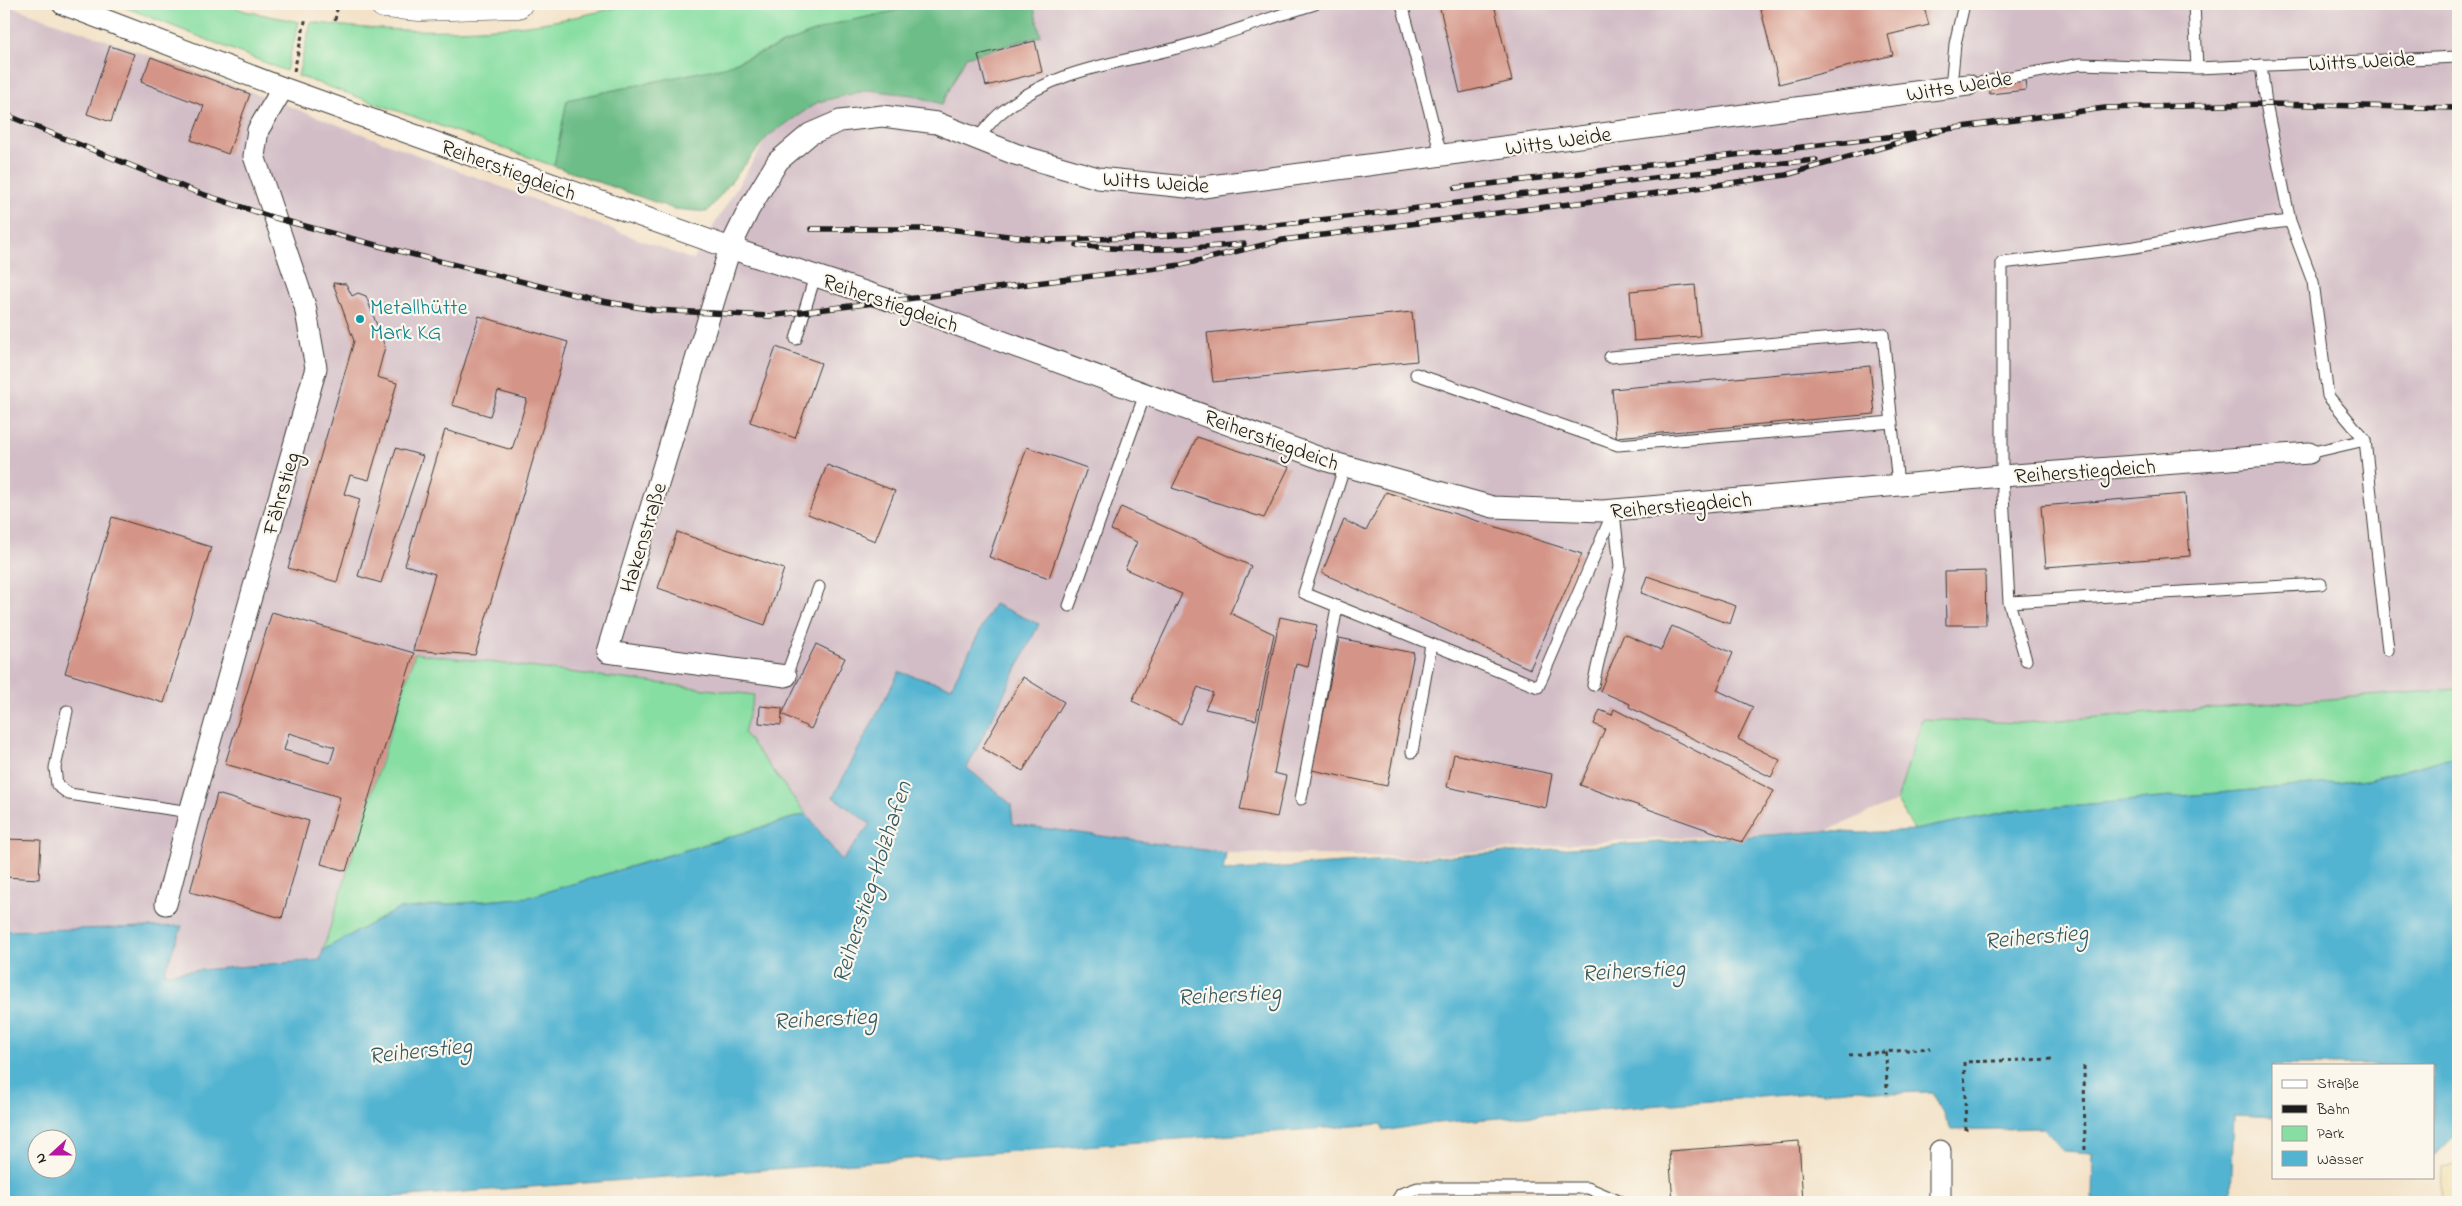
<svg xmlns="http://www.w3.org/2000/svg" width="2462" height="1206" font-family="'Indie Flower',sans-serif">
<rect width="100%" height="100%" fill="#fbf7ec"/>
<filter id="ink" filterUnits="userSpaceOnUse"><feTurbulence type="fractalNoise" baseFrequency=".02" numOctaves="2"/><feDisplacementMap in="SourceGraphic" scale="10" xChannelSelector="R" yChannelSelector="G"/><feConvolveMatrix kernelMatrix="1 2 1 2 8 2 1 2 1" color-interpolation-filters="sRGB"/></filter>
<filter id="wash" filterUnits="userSpaceOnUse"><feTurbulence type="fractalNoise" baseFrequency=".0096" numOctaves="4" result="noise"/><feDisplacementMap in="SourceGraphic" scale="20" xChannelSelector="R" yChannelSelector="G"/><feGaussianBlur stdDeviation="1.12" result="paint"/><feColorMatrix in="noise" values="0 0 0 0 0 0 0 0 0 0 0 0 0 0 0 0 0 1.4 0 .05"/><feComposite in="paint" operator="in"/></filter>
<g filter="url(#wash)">
<rect width="100%" height="100%" fill="#f3e2c7"/>
<path fill="#d2bdc6" d="M4 4 252 92 693 260 768 136 818 102 868 90 912 95 942 103 966 57 1041 36 1033 4H2458V689L2021 723 1922 719 1897 801 1826 831 1612 841 1406 857 1226 853 1013 825 1011 804 967 768 1039 624 951 688 899 673 833 796 870 824 842 862 744 733 754 695 415 653 320 960 164 973 182 926 4 931Z"/>
<path fill="#87dea2" stroke="#527d5f" d="M117 4H226L245 11 299 22 286 71Z
M635 4H927L835 24 724 67 567 100 554 166 298 76 311 22C382 32 456 33 527 25 563 21 599 11 635 4Z
M415 653 754 695 744 733 806 814 529 897 398 909 323 950Z
M2458 689V758L2441 760 2368 780 2010 811 1914 830 1897 801 1922 719 2021 723Z"/>
<path fill="#6dbd88" stroke="#446c52" d="M927 4H1033L1041 36 966 57 942 104 912 95 868 90 818 102 768 136 707 212 674 209 554 166 567 100 724 67 835 24Z"/>
<path fill="#eeda9e" stroke="#857b5d" d="M2458 1165V1202H2441L2442 1167Z"/>
<path fill="#53b4d1" stroke="#386876" fill-rule="evenodd" d="M994 604 1039 624 967 768 1011 804 1013 824 1226 853 1223 871 1826 831 1860 833 1914 830 2010 811 2368 780 2441 760 2458 758V1133L2433 1156V1065H2273V1117L2234 1115 2231 1197 2221 1202H2107L2092 1198 2093 1153 2063 1151 2044 1128 1951 1130 1933 1092 1887 1093 1860 1089 1425 1124 1384 1131 1381 1124 329 1202H4V931L182 926 164 973 320 960 323 950 398 909 529 897 806 814 842 861 870 824 833 797 899 672 951 687ZM38 1138H68V1168H38Z"/>
<g id="blocks">
<path fill="#d49487" fill-rule="evenodd" d="M1439 4H1494L1512 81 1460 93Z
M1770 4H1923L1929 25 1888 35 1893 55 1779 84 1760 6Z
M1035 41 1042 72 986 86 978 55Z
M110 46 134 54 111 122 87 114Z
M151 57 250 94 228 154 191 140 204 106 141 82Z
M2025 79 2026 90 1990 94 1989 84Z
M333 283 346 284 352 296 358 293 366 296 385 347 377 377 397 383 369 480 350 475 344 494 360 499 337 582 288 568 354 341Z
M1695 285 1700 336 1634 341 1630 291Z
M1412 312 1417 361 1213 382 1207 333Z
M479 316 568 342 475 655 413 650 435 574 405 565 445 430 512 450 527 399 498 391 490 416 452 405Z
M776 347 821 363 795 438 750 422Z
M1870 366 1875 414 1616 437 1612 389Z
M1197 437 1289 467 1264 518 1172 488Z
M1027 447 1087 468 1049 578 989 557Z
M396 448 423 456 381 583 358 576Z
M827 465 895 491 875 541 808 514Z
M1386 492 1582 554 1530 669 1322 573 1344 520 1366 531Z
M2185 494 2190 556 2046 567 2041 506Z
M1121 507 1251 566 1230 613 1274 634 1256 720 1205 709 1213 693 1198 687 1181 724 1132 701 1182 594 1125 569 1137 542 1111 530Z
M112 517 211 547 164 703 65 673Z
M677 532 784 569 765 625 658 588Z
M1985 571 1986 625H1946L1945 572Z
M1647 576 1736 606 1730 624 1641 593Z
M272 612 414 653 346 871 321 864 340 797 225 764ZM289 733 335 747 330 763 284 750Z
M1280 617 1317 625 1308 667 1296 664 1274 773 1286 776 1277 817 1240 810Z
M1672 626 1733 653 1717 690 1753 707 1738 739 1780 760 1771 777 1629 707 1630 704 1600 691 1624 634 1661 650Z
M1339 638 1414 653 1387 786 1312 770Z
M816 644 845 658 811 729 782 714 781 725 759 723 760 706 782 708V714Z
M1023 677 1064 702 1023 771 982 748Z
M1614 709 1774 791 1742 842 1580 785 1605 729 1594 724 1600 710 1612 715Z
M1454 754 1552 774 1546 808 1447 787Z
M217 794 309 821 282 918 190 892Z
M4 839 41 840 39 879 4 877Z
M1799 1141 1803 1202H1673L1669 1151Z
M1381 1198V1202H1338V1201Z"/>
</g>
</g>
<g filter="url(#ink)">
<use href="#blocks" fill-opacity="0" stroke="#3c3a36" stroke-width="1"/>
<g fill="none" stroke-linecap="round" stroke-linejoin="round">
<g stroke="#3c3a36" stroke-width="13">
<path id="lane" d="M1402 4 1441 155
M2194 4 2197 68
M2261 65 2266 104 2290 221 2313 282 2328 396 2365 440 2388 650
M1968 85 2081 64 2197 68 2458 57
M1951 87 1955 44 1964 4
M977 139C985 130 993 118 1003 111 1056 69 1110 65 1173 49 1221 37 1268 18 1315 4
M796 339 815 276
M1610 357 1883 334 1898 485
M1416 374 1618 445 1892 422
M2309 453 2365 440
M1345 465 1304 593 1538 687 1614 510
M2009 602 2321 584
M1069 606 1145 394
M2026 660 2009 602 2002 476V263L2135 247 2255 225 2290 221
M786 676 819 587
M1593 685 1620 567 1614 512
M67 711 55 768 57 785 69 794 190 812
M1412 752 1431 645
M1301 799 1337 607
M1396 1202 1401 1194 1418 1188H1588L1621 1202"/>
</g>
<g stroke="#3c3a36" stroke-width="23">
<path id="street" d="M63 4 283 88 730 248 889 300 1331 462 1493 507 1603 511 2002 476 2309 453
M786 676 607 652 730 248 749 209 778 161 810 134 840 121 882 116 937 123 1015 154 1098 178 1196 188 1968 85
M166 904 190 812 316 368 305 306 254 156 258 130 283 88
M1940 1202V1151"/>
</g>
<g stroke="#3c3a36" stroke-width="29">
<path id="secondary" d="M384 4 420 7 518 4"/>
</g>
<path stroke="#3c3a36" stroke-width="3" stroke-dasharray="4 4" stroke-linecap="butt" d="M335 20 338 4
M294 71 306 17
M1886 1052 1887 1093
M1849 1055 1931 1048
M2084 1066 2085 1153
M1966 1130 1964 1062 2054 1059"/>
<use href="#lane" stroke="#fff" stroke-width="11"/>
<use href="#street" stroke="#fff" stroke-width="21"/>
<use href="#secondary" stroke="#fff" stroke-width="28"/>
<g stroke="#1c1c1c" stroke-width="5.5">
<path id="rail" d="M4 114 196 192 275 218 387 248 596 300 654 310 769 316 1181 265 1283 240 1689 189 1786 175 1939 131
M1932 131 2105 108 2266 104 2458 108
M1455 188 1913 134
M811 229H947L1052 241
M1046 240C1085 239 1124 239 1162 236 1381 218 1598 180 1816 160
M1077 245C1133 252 1187 249 1244 244"/>
</g>
<use href="#rail" stroke="#fbf7ec" stroke-width="4" stroke-dasharray="11" stroke-linecap="butt"/>
</g>
</g>
<circle fill="#0f9aa8" stroke="#fbf7ec" stroke-width="2" cx="360" cy="319" r="5"/>
<g text-anchor="middle" stroke-width="4.5" stroke-linejoin="round" paint-order="stroke">
<g font-size="22" fill="#1c1c1c" stroke="#fbf7ec">
<text transform="translate(2362 60) rotate(-3)" y="8">Witts Weide</text>
<text transform="translate(1959 85) rotate(-9)" y="8">Witts Weide</text>
<text transform="translate(1558 140) rotate(-8)" y="8">Witts Weide</text>
<text transform="translate(509 169) rotate(20)" y="8">Reiherstiegdeich</text>
<text transform="translate(1156 181) rotate(4)" y="8">Witts Weide</text>
<text transform="translate(891 302) rotate(19)" y="8">Reiherstiegdeich</text>
<text transform="translate(1272 439) rotate(20)" y="8">Reiherstiegdeich</text>
<text transform="translate(2085 470) rotate(-4)" y="8">Reiherstiegdeich</text>
<text transform="translate(280 493) rotate(-74)" y="8">Fährstieg</text>
<text transform="translate(1681 504) rotate(-5)" y="8">Reiherstiegdeich</text>
<text transform="translate(642 537) rotate(-73)" y="8">Hakenstraße</text>
</g>
<g font-size="22" fill="#0d838f" stroke="#fbf7ec" text-anchor="start">
<text x="370" y="314">Metallhütte<tspan x="370" dy="25">Mark KG</tspan></text>
</g>
<g font-size="24" font-style="italic" fill="#325964" stroke="#fbf7ec">
<text transform="translate(871 882) rotate(-72)" y="8">Reiherstieg-Holzhafen</text>
<text transform="translate(2036 936) rotate(-5)" y="8">Reiherstieg</text>
<text transform="translate(1633 970) rotate(-3)" y="8">Reiherstieg</text>
<text transform="translate(1229 994) rotate(-3)" y="8">Reiherstieg</text>
<text transform="translate(825 1018) rotate(-3)" y="8">Reiherstieg</text>
<text transform="translate(420 1050) rotate(-6)" y="8">Reiherstieg</text>
</g>
</g>
<rect width="2462" height="1206" fill="none" stroke="#fbf7ec" stroke-width="20"/>
<rect x="2272" y="1064" width="162" height="115" fill="#fbf7ec" stroke="#a29f99"/>
<rect x="2282" y="1080" width="25" height="8" fill="#ffffff" stroke="#a29f99"/>
<text x="2317" y="1088" font-size="15" fill="#1c1c1c">Straße</text>
<rect x="2282" y="1105" width="25" height="8" fill="#1c1c1c" stroke="#a29f99"/>
<text x="2317" y="1114" font-size="15" fill="#1c1c1c">Bahn</text>
<rect x="2282" y="1126" width="25" height="15" fill="#87dea2" stroke="#a29f99"/>
<text x="2317" y="1138" font-size="15" fill="#1c1c1c">Park</text>
<rect x="2282" y="1151" width="25" height="15" fill="#53b4d1" stroke="#a29f99"/>
<text x="2317" y="1164" font-size="15" fill="#1c1c1c">Wasser</text>
<g transform="translate(52 1154) rotate(249)"><circle r="24" fill="#fbf7ec" stroke="#a29f99"/>
<path d="M0-4L9 19L0 12L-9 19Z" fill="#b5179e"/>
<text y="-8" font-size="14" font-weight="bold" text-anchor="middle" fill="#1c1c1c">N</text>
</g>
</svg>
